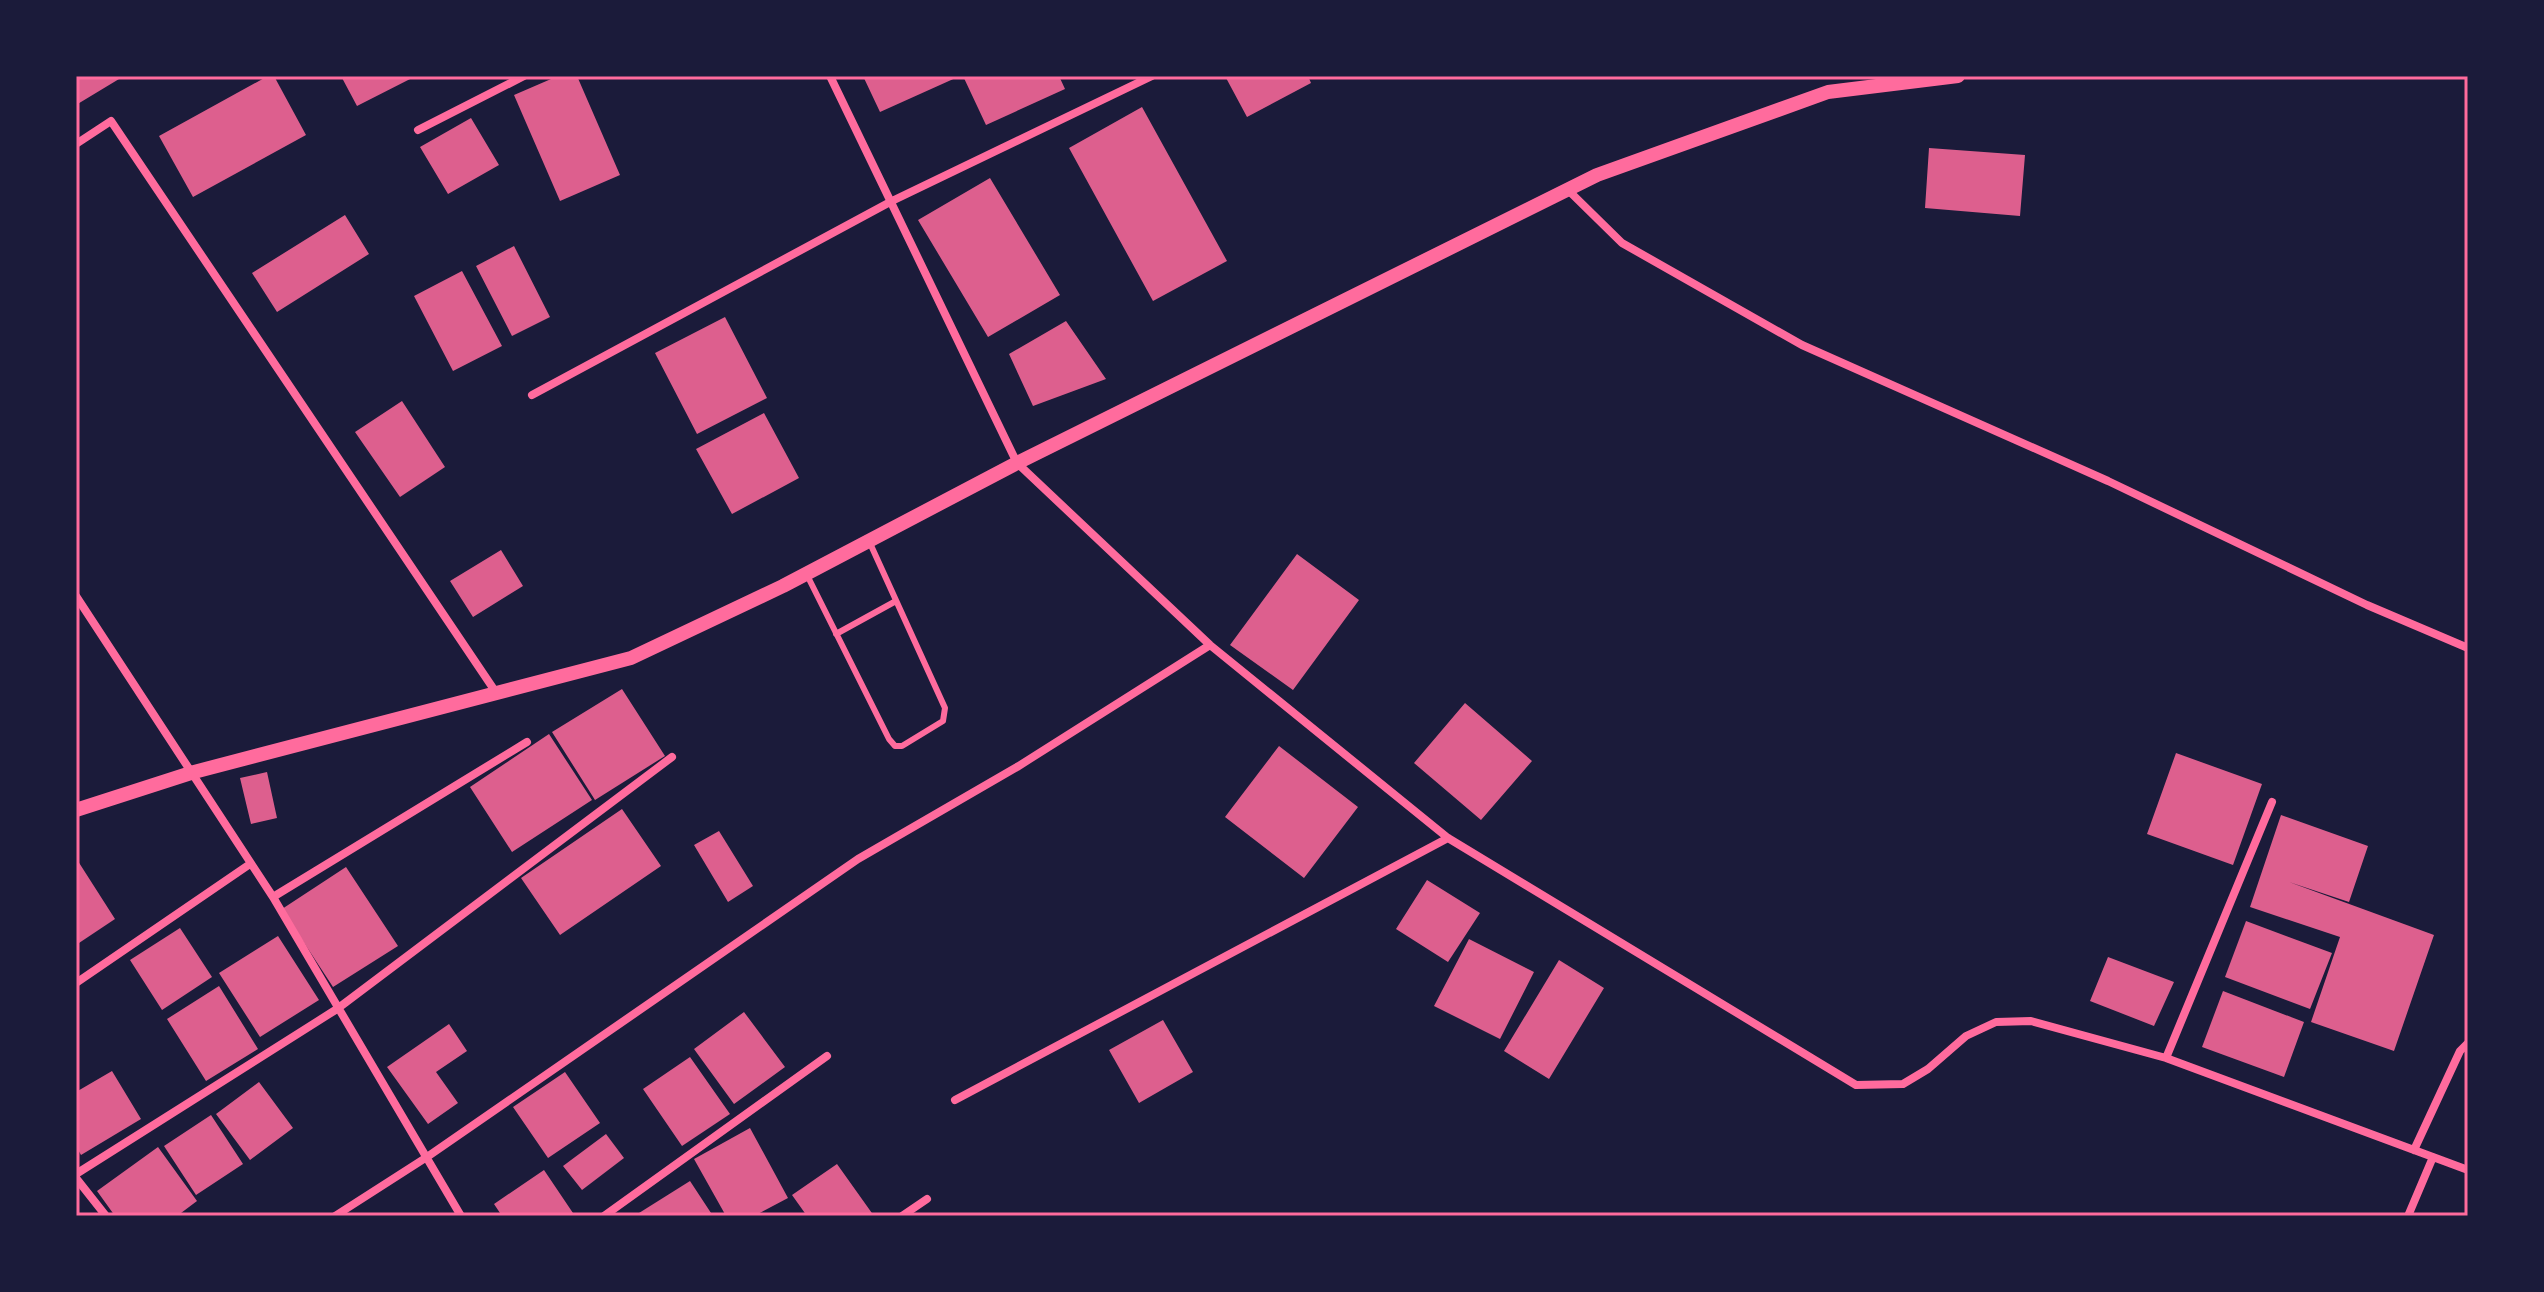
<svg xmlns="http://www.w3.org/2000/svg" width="2544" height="1292" font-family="'Titillium Web',sans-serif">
<rect width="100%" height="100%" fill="#1b1b3a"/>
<path fill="#dd5f8e" d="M76 76H124L76 105Z
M268 76H274L306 135 193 197 159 136Z
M341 76H416L357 106Z
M558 76H577L620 175 560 201 514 95Z
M863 76H960L880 112Z
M963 76H1059L1065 89 986 125Z
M1225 76H1308L1311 83 1247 117Z
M1142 107 1227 261 1153 301 1069 148Z
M471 118 499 165 448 194 420 147Z
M1929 148 2025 155 2020 216 1925 208Z
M990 178 1060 295 988 337 918 220Z
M345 215 369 254 277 312 252 273Z
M514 246 550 317 512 336 476 266Z
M462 271 502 346 453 371 414 296Z
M725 317 767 398 697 434 655 353Z
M1066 321 1106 379 1033 406 1009 354Z
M402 401 445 467 400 497 355 432Z
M764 413 799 478 732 514 696 449Z
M501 550 523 586 473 617 450 581Z
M1297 554 1359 600 1293 690 1230 645Z
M622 689 665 756 595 800 552 732Z
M1465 703 1532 761 1481 820 1414 763Z
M549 734 592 800 512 852 470 787Z
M1279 746 1358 807 1304 878 1225 817Z
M2176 753 2262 784 2233 865 2147 834Z
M267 772 277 818 251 824 240 778Z
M622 809 661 866 560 935 521 878Z
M2281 815 2368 846 2349 902 2289 882 2434 935 2394 1051 2311 1022 2340 937 2250 907Z
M719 831 753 886 728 902 694 845Z
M76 858 115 919 76 945Z
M346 867 398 946 333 987 282 909Z
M1427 880 1480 913 1448 962 1396 929Z
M2246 921 2332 953 2310 1009 2225 977Z
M180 928 212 977 162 1010 130 960Z
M278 936 319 1000 260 1037 219 973Z
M1469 939 1534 972 1500 1039 1434 1006Z
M2108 957 2174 982 2154 1026 2090 1001Z
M1559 960 1604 988 1549 1079 1504 1051Z
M219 986 258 1049 206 1081 167 1019Z
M2223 991 2304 1022 2284 1077 2202 1047Z
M744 1012 785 1067 734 1104 694 1049Z
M1163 1020 1193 1072 1139 1103 1109 1050Z
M449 1024 467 1051 436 1072 458 1103 428 1124 387 1067Z
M690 1057 730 1114 682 1146 643 1089Z
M112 1071 141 1119 81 1155 76 1146V1092Z
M565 1072 600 1123 548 1158 513 1107Z
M259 1082 293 1128 250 1160 216 1114Z
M211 1115 243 1164 196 1195 164 1146Z
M750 1128 788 1198 754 1216H726L694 1159Z
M606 1134 624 1158 582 1190 563 1166Z
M158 1147 197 1201 177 1216H115L97 1191Z
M837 1164 874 1216H807L792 1195Z
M544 1170 575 1216H502L494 1204Z
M690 1181 713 1216H641L639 1213Z"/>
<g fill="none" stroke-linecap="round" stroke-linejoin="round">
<path stroke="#ff6b9d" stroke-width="6" d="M807 575 889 739 895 746H902L943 721 945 708 869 541
M836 634 896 601"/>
<path stroke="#ff6b9d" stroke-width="8" d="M830 76 1017 463 1210 645 1448 838 1856 1085 1903 1084 1928 1069 1966 1036 1996 1022 2031 1021 2166 1058 2468 1170
M418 130 524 76
M76 144 111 121 497 694
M1568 190 1622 243 1802 345 2108 481 2367 605 2468 648
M532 395 892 201 1152 76
M76 596 273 897 461 1216
M273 897 527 742
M76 983 250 864
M2166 1058 2272 802
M955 1100 1448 838
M2414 1150 2460 1051 2468 1043
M76 1174 337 1009 672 757
M76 1178 106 1216
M335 1216 427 1157 858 859 1017 767 1210 645
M604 1216 827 1056
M902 1216 927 1199
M2408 1216 2433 1157"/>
<path stroke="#ff6b9d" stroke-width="14" d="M76 810 194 772 631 658 783 586 1017 463 1597 175 1828 92 1958 76"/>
</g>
<rect width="2544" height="1292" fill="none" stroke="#1b1b3a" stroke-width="156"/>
<rect x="78" y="78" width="2388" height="1136" fill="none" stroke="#ff6b9d" stroke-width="3"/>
</svg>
